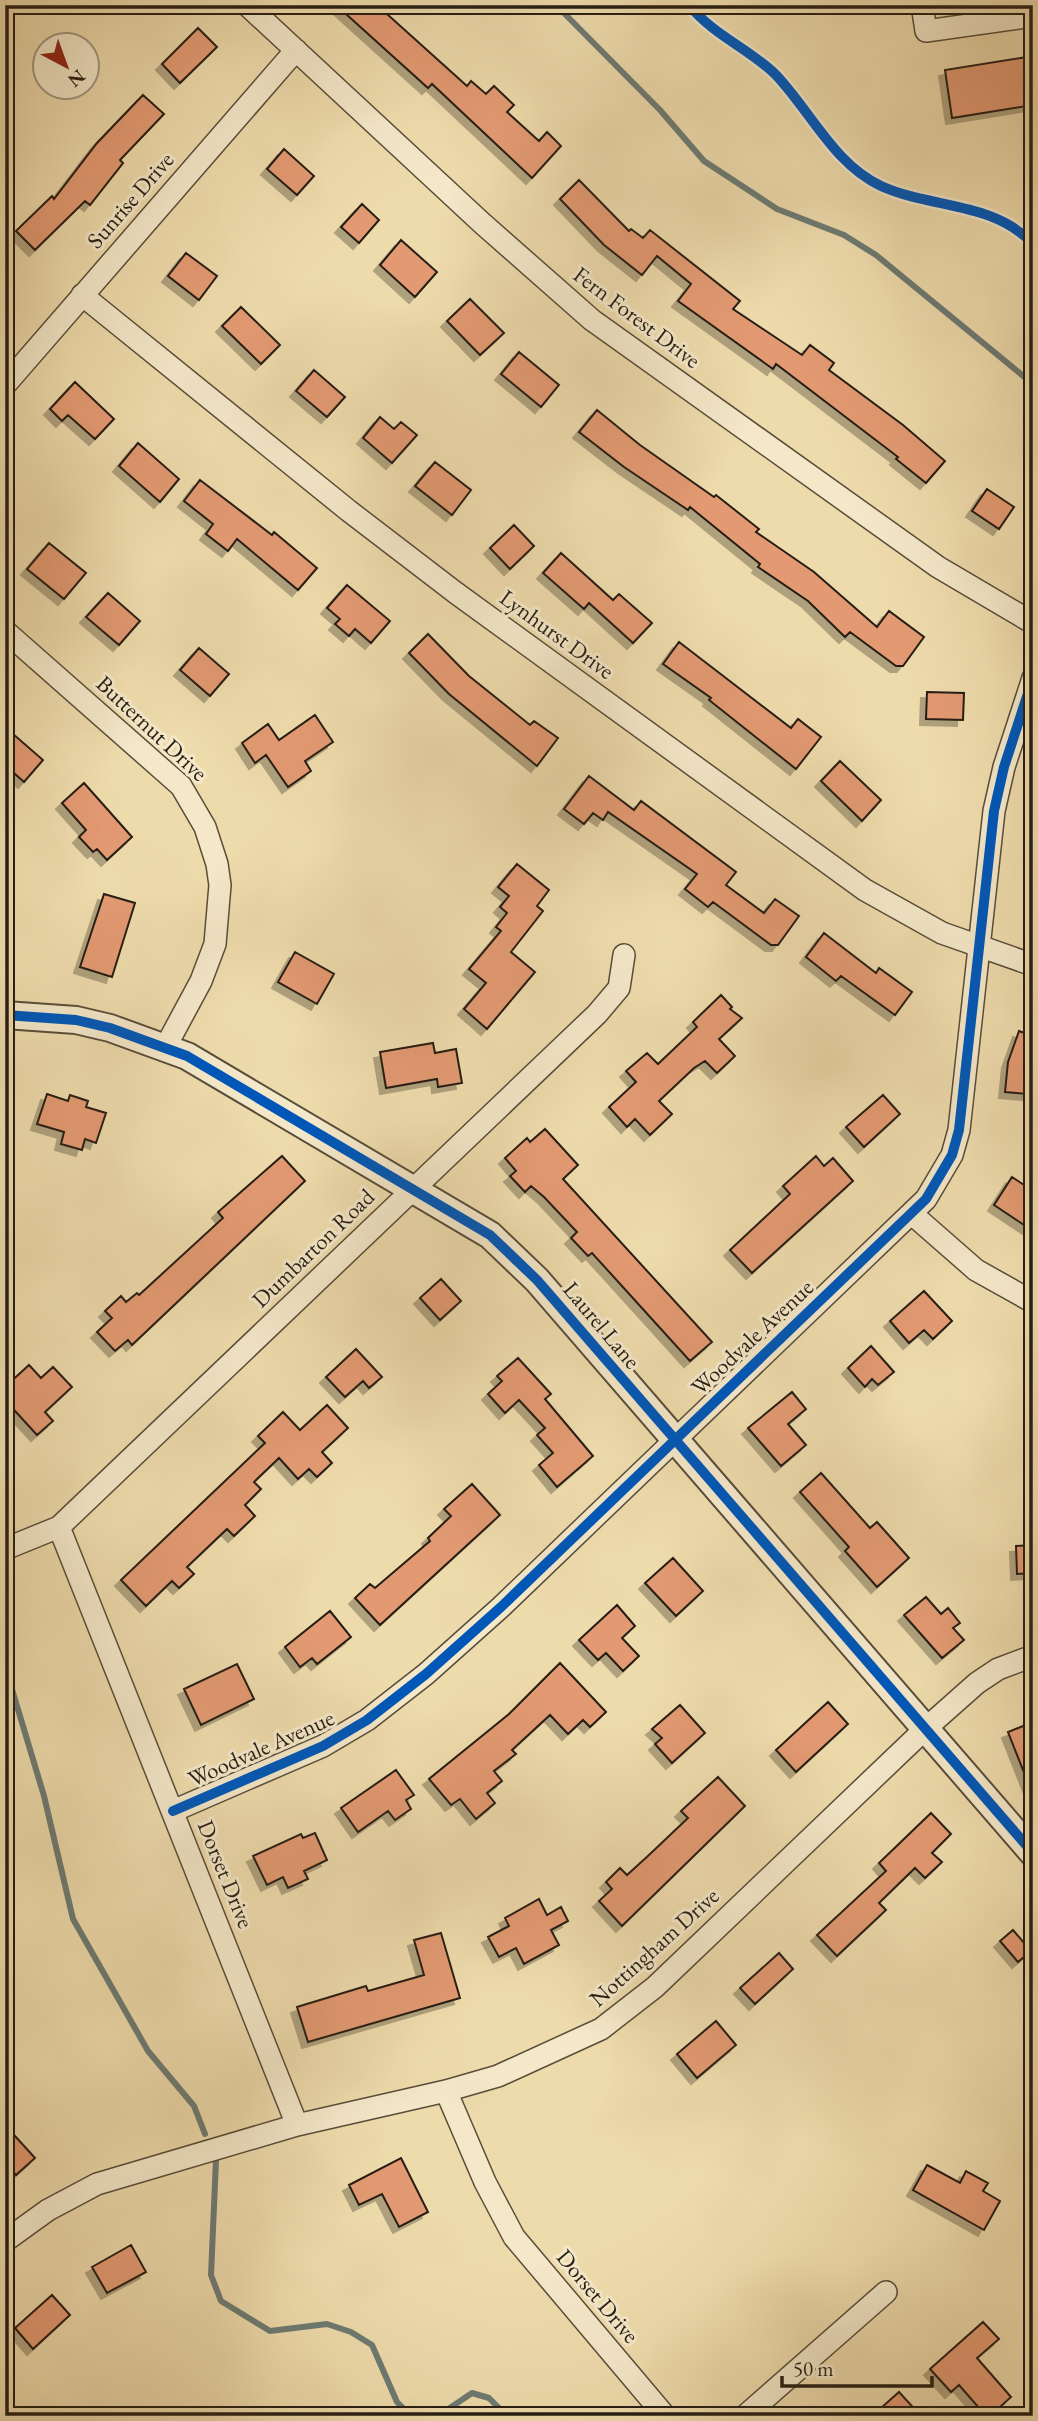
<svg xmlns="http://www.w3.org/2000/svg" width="1038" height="2421" font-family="'EB Garamond',serif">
<defs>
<filter id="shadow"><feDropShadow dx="-6" dy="6" stdDeviation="0" flood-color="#0004"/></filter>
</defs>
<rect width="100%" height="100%" fill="#eedbac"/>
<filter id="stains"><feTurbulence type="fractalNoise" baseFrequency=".00286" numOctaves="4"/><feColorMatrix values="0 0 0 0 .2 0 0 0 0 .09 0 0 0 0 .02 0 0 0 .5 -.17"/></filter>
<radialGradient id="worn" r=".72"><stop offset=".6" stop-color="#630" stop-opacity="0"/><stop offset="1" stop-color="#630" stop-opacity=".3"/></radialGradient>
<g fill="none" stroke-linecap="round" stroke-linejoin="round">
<path stroke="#6d7b73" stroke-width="6" d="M556 5 660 110 704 161 777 209 844 235 876 255 1033 384
M5 1666 44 1796 73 1919 148 2051 194 2106 205 2134
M216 2160 211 2275 221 2301 270 2331 327 2324 351 2332 372 2345 397 2402 411 2416
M438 2416 472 2393 489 2398 507 2416"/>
</g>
<path fill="#e39a72" stroke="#261e13" stroke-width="2" filter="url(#shadow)" d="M336 5H377L467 86 471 81 486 94 494 86 514 105 507 112 539 141 547 132 561 146 532 178 432 84 428 88Z
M198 28 217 47 180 83 162 64Z
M1033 56V105L952 118 945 70Z
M143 95 164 114 120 160 123 163 90 205 85 201 35 250 16 231 52 196 54 199 97 143Z
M284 149 314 176 297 195 267 169Z
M579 180 629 231 631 229 643 238 650 230 740 301 733 309 802 355 810 345 834 363 829 370 903 425 945 461 926 483 896 459 898 457 776 364 773 369 678 301 691 284 657 256 642 275 604 245 560 199Z
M362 204 379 220 359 243 341 227Z
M401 240 437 272 415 297 380 265Z
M186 253 217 276 199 300 168 276Z
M470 299 504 333 480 355 447 321Z
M241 307 280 345 261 364 222 326Z
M519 352 559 385 541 407 501 374Z
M314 370 345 397 327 417 296 391Z
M75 382 114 419 95 439 68 415 62 421 50 409Z
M597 410 640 445 714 497 716 495 759 529 756 532 814 572 877 627 889 611 924 637 903 666H896L850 632 845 637 808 601 758 567 760 564 690 507 688 510 624 467 579 432Z
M380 417 394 429 401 422 417 435 392 463 363 438Z
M138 443 179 479 160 502 119 466Z
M435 462 471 490 452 515 415 486Z
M200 480 272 535 274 532 317 568 298 590 237 539 228 551 206 534 213 524 184 501Z
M987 489 1014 507 999 529 972 511Z
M514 525 534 546 510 569 490 548Z
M49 543 86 573 64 599 27 569Z
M561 553 613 600 619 594 652 623 633 643 589 603 584 609 543 573Z
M347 585 390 621 371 643 355 629 349 636 335 624 340 619 327 608Z
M108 593 140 621 119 645 86 617Z
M428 634 469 676 530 725 534 721 558 738 537 766 449 694 409 653Z
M679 642 791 728 798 719 821 737 796 769 709 700 711 698 663 664Z
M199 648 229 674 210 696 180 670Z
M927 692 964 693 963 720 926 719Z
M315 715 333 742 305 761 311 771 288 787 266 755 255 763 242 743 268 724 279 740Z
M5 727 43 760 24 782 5 765Z
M840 761 881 800 862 821 821 781Z
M589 776 634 810 641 801 736 872 726 885 764 913 775 899 799 916 778 945H771L713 902 708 907 685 889 697 874 608 812 603 820 593 813 584 824 564 809Z
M84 783 132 837 107 860 97 849 93 852 79 837 86 830 62 803Z
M517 864 549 890 537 906 543 911 511 952 535 972 487 1029 464 1009 486 983 469 969 501 931 496 927 507 913 500 907 509 896 498 887Z
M104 894 135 903 112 977 80 967Z
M824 933 876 973 879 968 912 992 895 1015 841 976 836 981 806 957Z
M295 952 334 974 317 1004 278 982Z
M721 995 732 1007 730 1009 742 1018 719 1039 735 1056 717 1073 705 1061 694 1068 659 1101 672 1114 650 1135 635 1119 627 1127 609 1107 636 1082 626 1071 647 1053 658 1064 697 1027 693 1022Z
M1019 1031 1033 1036 1028 1094 1005 1092 1008 1062Z
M433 1043 435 1053 456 1049 462 1083 438 1087 437 1079 386 1088 380 1052Z
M47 1094 68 1101 70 1095 88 1101 86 1107 106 1113 96 1143 85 1139 82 1150 61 1144 64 1132 37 1124Z
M883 1095 900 1114 864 1147 846 1127Z
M545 1129 578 1165 563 1179 712 1342 690 1361 592 1253 588 1256 571 1238 577 1232 544 1197 531 1186 525 1192 510 1176 516 1171 505 1158 527 1138 530 1142Z
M282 1156 305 1181 132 1345 128 1340 115 1351 97 1332 112 1318 105 1311 121 1296 126 1302 137 1293 139 1295 223 1218 218 1212Z
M816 1156 824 1166 833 1158 853 1181 752 1273 730 1250 790 1194 783 1186Z
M1012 1177 1033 1191V1231L994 1205Z
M441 1279 461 1301 440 1320 420 1298Z
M924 1291 952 1321 933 1339 924 1330 909 1343 890 1321Z
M871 1346 894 1372 878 1385 872 1379 865 1387 848 1368Z
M356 1349 382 1377 369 1388 363 1381 345 1397 326 1377Z
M518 1358 551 1394 545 1399 593 1456 557 1487 539 1465 553 1453 537 1435 545 1428 519 1400 505 1413 488 1394 502 1381 497 1376Z
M29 1365 41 1378 53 1367 72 1387 45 1412 53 1421 37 1435 5 1400V1387Z
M792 1392 806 1409 788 1424 806 1445 781 1466 748 1428Z
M327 1405 348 1428 322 1452 332 1463 317 1477 309 1469 298 1479 279 1458 254 1482 261 1489 245 1505 255 1516 234 1536 227 1529 187 1567 194 1574 179 1588 172 1581 146 1606 121 1580 265 1443 258 1436 283 1412 300 1430Z
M821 1473 870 1528 877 1522 909 1558 877 1587 845 1551 849 1547 800 1492Z
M472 1484 500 1515 380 1625 355 1598 370 1584 375 1588 430 1541 428 1538 451 1516 444 1509Z
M1033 1545V1573L1017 1574 1016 1546Z
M673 1558 703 1591 676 1616 645 1583Z
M926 1597 941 1614 948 1608 960 1623 953 1628 964 1640 942 1658 904 1615Z
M617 1605 635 1626 622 1638 639 1656 623 1671 606 1653 598 1660 579 1640Z
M330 1611 351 1637 317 1664 312 1658 300 1667 285 1647Z
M560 1663 606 1712 590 1727 583 1720 568 1734 550 1715 512 1750 516 1754 494 1771 502 1781 487 1793 495 1803 476 1819 460 1799 451 1805 429 1779 509 1714Z
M237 1664 254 1699 201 1725 184 1689Z
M828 1702 848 1724 796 1772 776 1750Z
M680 1705 705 1733 672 1763 655 1744 662 1738 652 1729Z
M1033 1722V1792L1032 1793 1008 1732Z
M396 1770 414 1795 406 1800 411 1809 395 1820 388 1811 358 1832 341 1808Z
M718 1777 745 1806 622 1926 599 1901 612 1889 606 1882 620 1868 627 1875 649 1855 688 1818 681 1811Z
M931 1813 951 1834 932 1853 942 1862 925 1878 915 1868 879 1903 886 1910 837 1956 817 1935 886 1871 879 1863Z
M315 1833 327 1860 304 1871 308 1879 288 1888 283 1877 267 1885 253 1856 301 1834 303 1838Z
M539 1899 547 1915 561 1907 568 1921 551 1930 559 1945 524 1964 516 1948 499 1957 488 1937 509 1926 505 1918Z
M1013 1930 1031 1951 1018 1962 1000 1941Z
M441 1933 460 1998 308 2042 297 2007 366 1986 368 1991 424 1975 414 1940Z
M779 1953 793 1969 755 2004 740 1988Z
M716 2021 736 2045 697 2078 677 2054Z
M5 2125 35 2158 16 2175 5 2164Z
M401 2158 428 2212 399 2227 382 2194 359 2205 349 2185Z
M927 2165 960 2183 966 2171 988 2183 983 2191 1000 2201 984 2230 913 2190Z
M131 2245 146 2272 107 2293 92 2267Z
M52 2295 70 2315 33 2349 15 2328Z
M983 2322 999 2339 977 2358 1011 2397 990 2416H986L959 2385 951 2392 930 2369Z
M899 2392 921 2416H872Z"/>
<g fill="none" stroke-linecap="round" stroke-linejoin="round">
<g stroke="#584d39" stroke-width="24">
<path id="minor" d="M247 5 483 224 592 320 938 567 1033 623
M922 5 926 31 1033 16
M82 295 349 511 456 593 865 890 942 933 1033 965
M5 385 296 50
M5 631 181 786 205 827 217 864 220 885 215 944 201 981 166 1046
M912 1214 976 1270 1033 1302
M59 1527 297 2125
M5 1549 59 1527 597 1014 619 988 624 955
M173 1811 323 1746 367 1720 426 1674 501 1607 926 1199 952 1155 959 1130 994 811 1004 767 1033 678
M446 2091 485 2182 514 2237 665 2416
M5 2241 48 2210 97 2184 297 2125 446 2091 498 2076 601 2029 655 1987 924 1730 977 1683 998 1669 1033 1656
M745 2416 886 2292"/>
</g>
<g stroke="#584d39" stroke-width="30">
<path id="tertiary" d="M5 1015 76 1020 110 1028 187 1056 490 1235 537 1280 1033 1853"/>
</g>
<use href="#minor" stroke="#f4e8c9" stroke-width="21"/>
<use href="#tertiary" stroke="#f4e8c9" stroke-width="26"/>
<g stroke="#f4e8c9" stroke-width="15">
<path id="cycleway" d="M689 5C713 35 750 49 776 75 811 112 834 164 881 186 932 209 993 201 1033 244
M5 1015 76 1020 110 1028 187 1056 490 1235 537 1280 1033 1853
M173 1811 323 1746 367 1720 426 1674 501 1607 926 1199 952 1155 959 1130 994 811 1004 767 1033 678"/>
</g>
<use href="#cycleway" stroke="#0057b8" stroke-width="10"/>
</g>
<g text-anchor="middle" stroke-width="6" stroke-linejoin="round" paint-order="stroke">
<g font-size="23" fill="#261e13" stroke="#f4e8c9">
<text transform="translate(130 200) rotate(-49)" y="8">Sunrise Drive</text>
<text transform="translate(637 317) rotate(37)" y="8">Fern Forest Drive</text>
<text transform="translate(557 634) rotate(36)" y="8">Lynhurst Drive</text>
<text transform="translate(152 728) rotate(43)" y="8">Butternut Drive</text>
<text transform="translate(313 1248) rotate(-44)" y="8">Dumbarton Road</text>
<text transform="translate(602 1325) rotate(50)" y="8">Laurel Lane</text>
<text transform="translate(752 1337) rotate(-43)" y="8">Woodvale Avenue</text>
<text transform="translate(261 1748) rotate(-24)" y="8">Woodvale Avenue</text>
<text transform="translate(226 1874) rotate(68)" y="8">Dorset Drive</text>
<text transform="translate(654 1947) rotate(-42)" y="8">Nottingham Drive</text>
<text transform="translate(598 2296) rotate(50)" y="8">Dorset Drive</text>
</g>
</g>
<rect width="1038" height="2421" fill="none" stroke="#eedbac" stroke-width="28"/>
<rect x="7" y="7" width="1024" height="2407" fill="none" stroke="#261e13" stroke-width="3.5"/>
<rect x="14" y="14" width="1010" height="2393" fill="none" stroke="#261e13" stroke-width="2"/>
<g transform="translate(66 66) rotate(139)"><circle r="33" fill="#f4e8c9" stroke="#a29780" stroke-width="2"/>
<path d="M0-5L12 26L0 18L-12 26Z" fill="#8f2418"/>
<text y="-10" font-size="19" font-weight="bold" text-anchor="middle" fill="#261e13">N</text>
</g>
<path d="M782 2376v10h150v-10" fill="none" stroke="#261e13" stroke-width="3.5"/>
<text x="793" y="2376" font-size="21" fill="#261e13" stroke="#f4e8c9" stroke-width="5" paint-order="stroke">50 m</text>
<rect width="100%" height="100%" filter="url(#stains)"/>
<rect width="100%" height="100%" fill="url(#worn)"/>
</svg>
